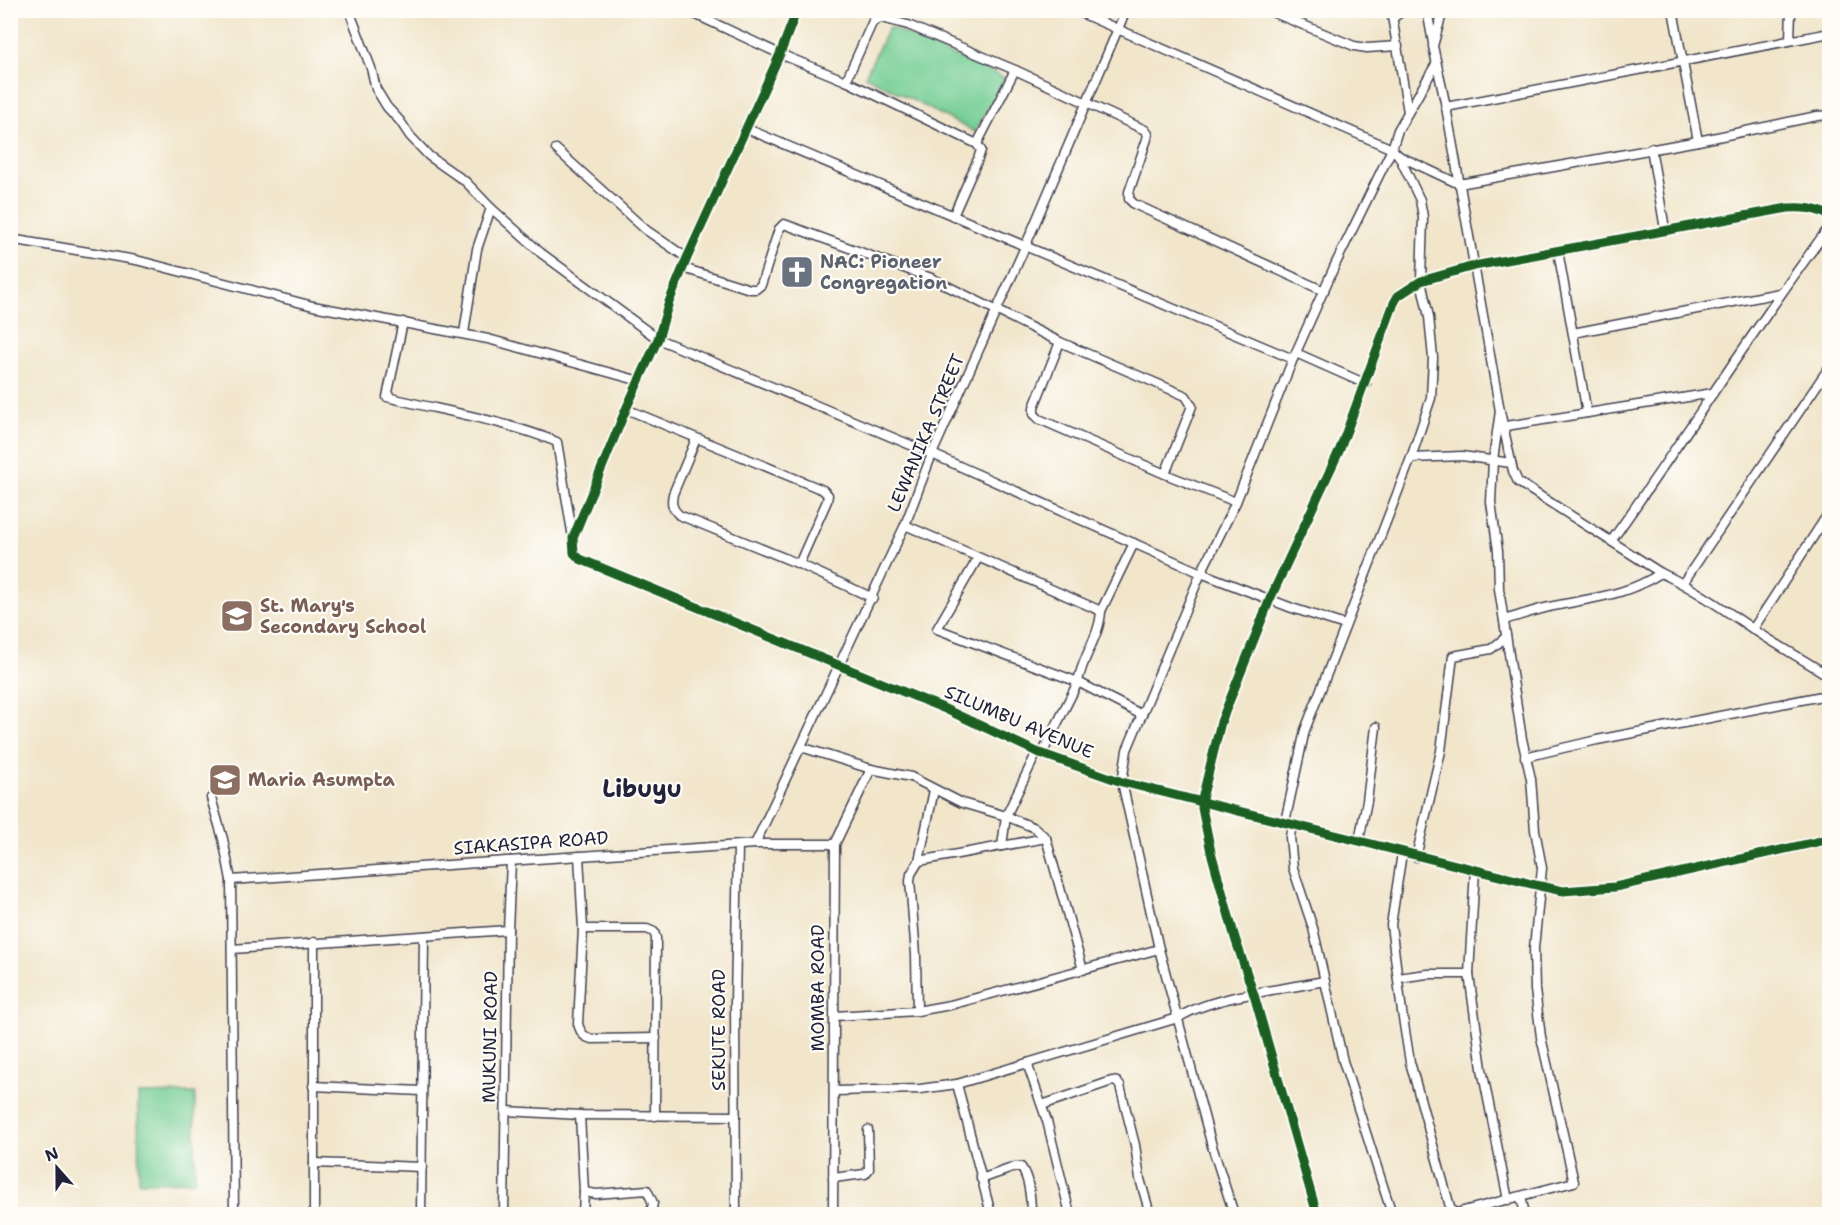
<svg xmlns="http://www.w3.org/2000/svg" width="1840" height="1225" font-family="'Shantell Sans',sans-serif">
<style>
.green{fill:#75ce94;stroke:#4c7868;stroke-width:1.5}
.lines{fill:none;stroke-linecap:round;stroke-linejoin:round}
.minor-casing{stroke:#413f50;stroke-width:11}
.minor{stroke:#fff;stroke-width:8}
.cycleway-casing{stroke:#fdfcf7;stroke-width:13}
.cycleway{stroke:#1b5e20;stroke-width:9}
.labels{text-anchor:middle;stroke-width:4.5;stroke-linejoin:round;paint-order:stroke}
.worship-label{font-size:18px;font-weight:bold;fill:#5b616d;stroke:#fdfcf7;text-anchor:start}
.street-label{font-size:18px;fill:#22223b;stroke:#fdfcf7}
.education-label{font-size:18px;font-weight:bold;fill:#785e54;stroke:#fdfcf7;text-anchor:start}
.district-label{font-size:24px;font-weight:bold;fill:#22223b;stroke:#fdfcf7}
</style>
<rect width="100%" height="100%" fill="#fdfcf7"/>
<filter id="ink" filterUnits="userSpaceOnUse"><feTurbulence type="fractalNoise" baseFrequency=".0167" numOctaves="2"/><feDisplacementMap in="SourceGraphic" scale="12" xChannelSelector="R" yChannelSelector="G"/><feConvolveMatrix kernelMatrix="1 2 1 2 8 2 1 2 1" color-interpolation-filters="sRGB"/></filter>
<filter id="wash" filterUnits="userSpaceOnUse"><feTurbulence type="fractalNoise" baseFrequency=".008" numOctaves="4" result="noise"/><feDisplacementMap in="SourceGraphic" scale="24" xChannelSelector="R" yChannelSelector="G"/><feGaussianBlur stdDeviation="1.35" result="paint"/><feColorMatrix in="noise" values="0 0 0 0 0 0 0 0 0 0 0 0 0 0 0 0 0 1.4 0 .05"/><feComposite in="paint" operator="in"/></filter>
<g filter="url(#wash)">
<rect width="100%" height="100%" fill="#f1e5ca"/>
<!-- green -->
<g class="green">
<path d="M889,27L1005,78L975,132L865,76Z"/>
<path d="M195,1093V1181L139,1182L138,1094Z"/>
</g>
</g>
<g filter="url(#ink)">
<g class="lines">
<defs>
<g id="minor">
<path d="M349,10L371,68L376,89L387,107L400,121L410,136L429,156L466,182L491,208L541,253L658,339L932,454L1201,573L1292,608L1345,625"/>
<path d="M686,10L780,54L846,81L977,144L981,150L978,159L953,216"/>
<path d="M797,10L780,54L687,258L669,302L658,339L626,409L573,538L574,553L580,559L943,708L1037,752L1122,782L1540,886L1563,891L1615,887L1830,839"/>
<path d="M1074,10L1392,149L1399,156L1459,184L1698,141L1817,116L1830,115"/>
<path d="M1267,10L1354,46L1367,48L1398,46"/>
<path d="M1391,10L1408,112"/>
<path d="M1427,10L1433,43"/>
<path d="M1443,10L1433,46L1446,107L1500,411L1513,471L1518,482L1661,573C1694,588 1723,609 1753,629C1777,645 1804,660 1829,676"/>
<path d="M1673,10L1698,141"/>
<path d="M1393,18L1404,10"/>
<path d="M1790,40L1791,10"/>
<path d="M846,81L873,21L881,18L908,25L1015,70L1145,130L1148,134L1147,139L1129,192V199L1134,204L1324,291"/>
<path d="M1446,107L1830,33"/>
<path d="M745,128L1293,359"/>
<path d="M977,144L1015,70"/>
<path d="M1651,148L1665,229"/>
<path d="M556,149L646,230L687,258"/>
<path d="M10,239L136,260L313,306L488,339L640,381"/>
<path d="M1558,251L1587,413"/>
<path d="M683,268L750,289H756L761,285L779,229L784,224L931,278L1060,342L1186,396L1192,406L1165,474"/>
<path d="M403,322L387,397C443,411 503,420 557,442L573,538"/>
<path d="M464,333L477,249L491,208"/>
<path d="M1573,333L1780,293"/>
<path d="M1060,342L1034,407V414L1039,419L1165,474L1236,502"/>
<path d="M1296,353L1366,384"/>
<path d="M626,409L823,490L828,495L827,501L799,564L873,598"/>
<path d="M1500,427L1713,393"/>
<path d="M696,439L673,494C671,504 672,508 679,515L799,564"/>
<path d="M1411,458L1462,456L1511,463"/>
<path d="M905,525L1101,611L1134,543"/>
<path d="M1612,540C1686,436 1754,328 1830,226"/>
<path d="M978,558L937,629L1078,682C1082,657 1100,636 1101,611"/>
<path d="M1683,583L1830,366"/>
<path d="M1504,620C1522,615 1540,608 1559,605C1598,597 1627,595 1661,573"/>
<path d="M1753,629L1830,511"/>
<path d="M801,747L871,769L911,777L962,803L1006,816L1035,828L1046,838L1083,970"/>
<path d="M1042,754L1078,682L1142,715"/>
<path d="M1525,757L1597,740L1827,695L1829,671"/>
<path d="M211,798L223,839L231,880L234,1214"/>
<path d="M1285,822L1305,730L1411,458L1431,398L1433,358L1429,317L1421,281L1423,217L1420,200L1399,156"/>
<path d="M1292,824L1290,837L1293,868L1313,928L1343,1061L1392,1214"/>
<path d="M1359,840L1367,801L1376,727"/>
<path d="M755,844L905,525L932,454L1025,247L1126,10"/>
<path d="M1002,846L1006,816L1037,752"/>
<path d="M1402,853L1391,925L1402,1012L1410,1062L1452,1214"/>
<path d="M579,856L583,929L578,1024C581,1033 583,1037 592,1039L656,1038"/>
<path d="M1416,857L1441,751L1453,656L1491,649L1506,637"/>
<path d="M919,861L1046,838"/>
<path d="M231,880L755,844H835"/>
<path d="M583,929H647L654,932L656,938L655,1116"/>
<path d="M314,942V1214"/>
<path d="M232,949L508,930"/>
<path d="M1469,974L1475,870"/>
<path d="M1398,978L1427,974H1469L1482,1069L1508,1200"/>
<path d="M917,1011L916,955L910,881L911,874L919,861L934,790"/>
<path d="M835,1016L917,1011L950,1005L1159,949"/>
<path d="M1027,1063L1047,1121L1070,1214"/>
<path d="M957,1084L991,1214"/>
<path d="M313,1086L421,1091"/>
<path d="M835,1091L920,1089L957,1084L1178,1018C1213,995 1282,990 1324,981"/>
<path d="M1042,1105L1112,1081L1117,1082L1120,1086L1135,1145L1140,1179L1150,1214"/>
<path d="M506,1111L580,1115L736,1116"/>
<path d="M580,1115L584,1192L583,1214"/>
<path d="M314,1163L422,1167"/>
<path d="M833,1178L865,1174L869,1169L868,1130"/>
<path d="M981,1179L1015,1167H1021C1030,1180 1031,1199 1031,1214"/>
<path d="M584,1192L596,1194L647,1190L653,1203L651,1214"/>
<path d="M1521,1197L1525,1214"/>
<path d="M421,1214L424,936"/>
<path d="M504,1214L508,930L511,861"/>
<path d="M736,1214L735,1002L738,846"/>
<path d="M770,1214L784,1213L832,1214"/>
<path d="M833,1214L835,844L871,769"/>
<path d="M1234,1214L1212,1146L1159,949L1122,782L1127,750L1201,573L1236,502L1293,359L1335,265L1392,149L1398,130L1436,64"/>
<path d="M1317,1214L1254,995L1235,938L1211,852L1201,803L1221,722L1270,599L1340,449L1394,303L1398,296L1421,281L1474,266L1788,208C1804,207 1815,208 1830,216"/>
<path d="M1452,1214L1574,1182L1541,1037L1535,990L1534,948L1542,868L1535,830L1531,779L1522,739L1499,589L1498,551L1491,502L1493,460L1500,411"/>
</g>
</defs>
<!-- minor casing -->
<use href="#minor" class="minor-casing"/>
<!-- minor -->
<use href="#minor" class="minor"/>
<defs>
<g id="cycleway">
<path d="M797,10L780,54L687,258L669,302L658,339L626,409L573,538L574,553L580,559L943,708L1037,752L1122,782L1540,886L1563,891L1615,887L1830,839"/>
<path d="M1317,1214L1254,995L1235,938L1211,852L1201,803L1221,722L1270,599L1340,449L1394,303L1398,296L1421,281L1474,266L1788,208C1804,207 1815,208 1830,216"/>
</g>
</defs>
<!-- cycleway casing -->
<use href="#cycleway" class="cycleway-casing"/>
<!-- cycleway -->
<use href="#cycleway" class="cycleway"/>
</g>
</g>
<!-- icons -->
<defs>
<symbol id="church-square" viewBox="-11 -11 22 22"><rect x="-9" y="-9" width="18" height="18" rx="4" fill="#6b7280" stroke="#fdfcf7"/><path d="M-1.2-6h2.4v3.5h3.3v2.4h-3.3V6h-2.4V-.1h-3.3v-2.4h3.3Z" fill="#fff"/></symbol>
<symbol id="school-square" viewBox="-11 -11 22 22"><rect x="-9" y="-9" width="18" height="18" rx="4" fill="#8d6e63" stroke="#fdfcf7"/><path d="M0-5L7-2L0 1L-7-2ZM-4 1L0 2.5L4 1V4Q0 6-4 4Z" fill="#fff"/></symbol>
</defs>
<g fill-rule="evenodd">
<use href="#church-square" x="778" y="253" width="38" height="38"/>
<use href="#school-square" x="218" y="597" width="38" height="38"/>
<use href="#school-square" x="206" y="761" width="38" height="38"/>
</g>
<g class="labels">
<!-- worship labels -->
<g class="worship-label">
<text x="820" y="268">NAC: Pioneer<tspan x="820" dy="21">Congregation</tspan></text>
</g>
<!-- street labels -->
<g class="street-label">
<text transform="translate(926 433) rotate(-67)" y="6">LEWANIKA STREET</text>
<text transform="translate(1019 722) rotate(23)" y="6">SILUMBU AVENUE</text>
<text transform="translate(531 843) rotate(-4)" y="6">SIAKASIPA ROAD</text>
<text transform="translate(818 988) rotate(-90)" y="6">MOMBA ROAD</text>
<text transform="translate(719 1030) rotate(-90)" y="6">SEKUTE ROAD</text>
<text transform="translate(490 1037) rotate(-89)" y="6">MUKUNI ROAD</text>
</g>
<!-- education labels -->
<g class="education-label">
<text x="260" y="612">St. Mary's<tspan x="260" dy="21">Secondary School</tspan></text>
<text x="248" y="786">Maria Asumpta</text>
</g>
<!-- district labels -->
<g class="district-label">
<text x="642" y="797">Libuyu</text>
</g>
</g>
<!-- margin -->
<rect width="1840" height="1225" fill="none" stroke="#fdfcf7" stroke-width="36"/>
<!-- north arrow -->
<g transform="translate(57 1168) rotate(339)" stroke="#fdfcf7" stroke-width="4.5" paint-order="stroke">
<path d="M0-4.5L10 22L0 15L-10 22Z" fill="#22223b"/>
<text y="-9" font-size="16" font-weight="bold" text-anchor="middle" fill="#22223b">N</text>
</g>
</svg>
